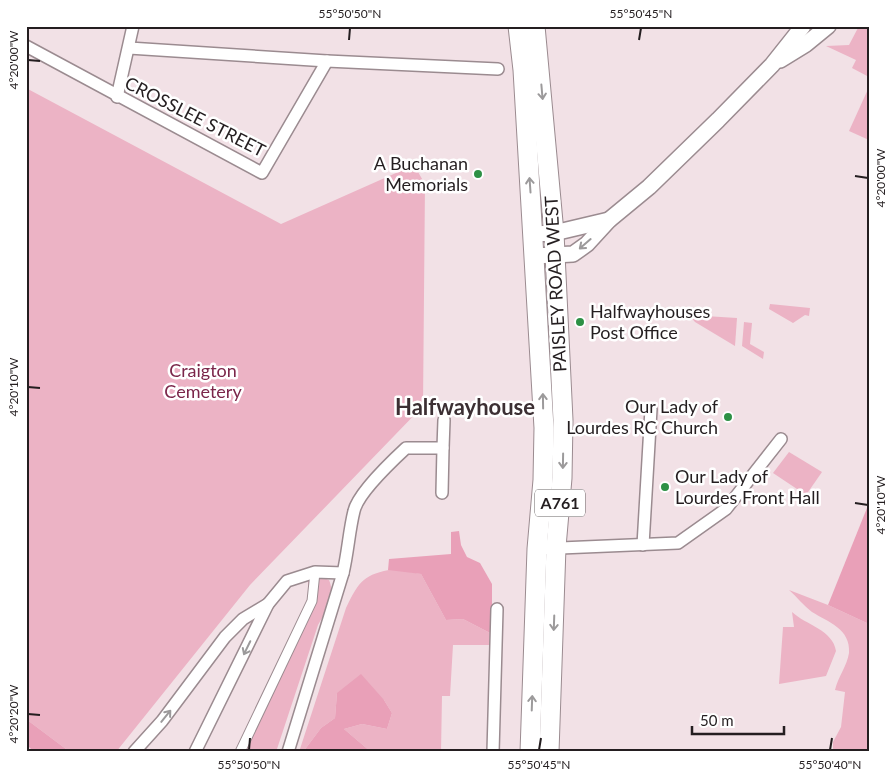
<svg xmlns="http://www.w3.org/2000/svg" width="895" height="778" font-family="Lato,sans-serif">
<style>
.green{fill:#ecb3c5}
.forest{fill:#e9a0b8}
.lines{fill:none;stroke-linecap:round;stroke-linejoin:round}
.pedestrian-casing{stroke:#9b8b90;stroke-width:11}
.minor-casing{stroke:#9b8b90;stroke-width:14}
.tertiary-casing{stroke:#9b8b90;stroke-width:18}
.primary-casing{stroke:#9b8b90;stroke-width:21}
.pedestrian{stroke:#fff;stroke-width:9}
.minor{stroke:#fff;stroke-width:11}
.tertiary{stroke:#fff;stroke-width:15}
.primary{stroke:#fff;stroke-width:19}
.oneway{stroke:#9c9a9b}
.ticks{fill:none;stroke:#241e20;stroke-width:2}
.poi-dot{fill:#2d9045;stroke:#fff;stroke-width:2}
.labels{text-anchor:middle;stroke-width:5;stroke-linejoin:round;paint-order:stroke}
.shield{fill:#fff;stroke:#666263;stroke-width:1}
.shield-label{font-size:16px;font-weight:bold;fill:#241e20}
.street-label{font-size:18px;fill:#241e20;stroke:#fff}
.poi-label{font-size:18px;fill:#241e20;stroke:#fff;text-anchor:end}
.park-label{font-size:18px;fill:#7b264a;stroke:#fff}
.district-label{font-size:22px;font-weight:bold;fill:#3c2f33;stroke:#fff}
.neatline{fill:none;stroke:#241e20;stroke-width:2}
.ticks-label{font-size:12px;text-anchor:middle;fill:#241e20}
</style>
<rect width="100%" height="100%" fill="#f2e1e6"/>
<!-- green -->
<g class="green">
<path d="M859,26H869V77L852,68L856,60L826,46L849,45Z"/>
<path d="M869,87V140L849,131Z"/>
<path d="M26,88L281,224L414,165L425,184L423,406L250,585L116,752H70L26,719Z"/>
<path d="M770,304L810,308L809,316L805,315L793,323L769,309Z"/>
<path d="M689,315L737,318L735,346L695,322Z"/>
<path d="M744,322L752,323L750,344L764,352L763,359L742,346Z"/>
<path d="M789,452L822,472L806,495L773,473Z"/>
<path d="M394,569L421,574L446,620L463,619L492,634L493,645H453L450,696H442L441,752H371L344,729L362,724L387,729L392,713L384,700L337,693L335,718L321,728L303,752H299L346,608C359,581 364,574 394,569Z"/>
<path d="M321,577L329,580C336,596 326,611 318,625L276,752H235L308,601V581H317Z"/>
<path d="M789,590L828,605L869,624V752H833V742L841,727L845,692L835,690C838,677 847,666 849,653C851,629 828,622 812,612C804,606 797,597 789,590Z"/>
<path d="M792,612C806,625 833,630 836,651L826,676L779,684L783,627H794Z"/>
</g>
<!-- forest -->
<g class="forest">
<path d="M869,503V624L828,605Z"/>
<path d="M459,531L461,545L467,557L480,563L492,584V634L463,619L446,620L421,574L388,570L389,559L451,554V532Z"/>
<path d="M361,674L384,700L392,713L387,729L362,724L344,729L371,752H303L321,728L335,718L337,693Z"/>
<path d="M26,719L70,752H34L26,744Z"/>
</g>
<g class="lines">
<defs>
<path id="pedestrian" d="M240,752L312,601L315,572"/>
<g id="minor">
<path d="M26,46L262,173L327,61"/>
<path d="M129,48L327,61L498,69"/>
<path d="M117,97L133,26"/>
<path d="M443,448L444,420"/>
<path d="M643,545L651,409"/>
<path d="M537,549L678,543L726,509L781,439"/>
<path d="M134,752L162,721L225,637L243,619L268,604"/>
<path d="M195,752L268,604L287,581L315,572L343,573"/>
<path d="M288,752L343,573C348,552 349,531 354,511C358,493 392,461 406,448H443L442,493"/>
<path d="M493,752L497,609"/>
</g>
<g id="tertiary">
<path d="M780,60L806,44L828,26"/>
<path d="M533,234L554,233L609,220"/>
<path d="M534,256L573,254L587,244L609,220L649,187L718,120L772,65L803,26"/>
</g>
<g id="primary">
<path d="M518,26L523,70L544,428L543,480L537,549L530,752"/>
<path d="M535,26L554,233L563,420L562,478L556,547L549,752"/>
</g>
</defs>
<!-- pedestrian casing -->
<use href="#pedestrian" class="pedestrian-casing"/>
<!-- minor casing -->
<use href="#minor" class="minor-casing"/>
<!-- tertiary casing -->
<use href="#tertiary" class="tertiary-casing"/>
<!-- primary casing -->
<use href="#primary" class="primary-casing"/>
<!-- pedestrian -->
<use href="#pedestrian" class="pedestrian"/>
<!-- minor -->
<use href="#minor" class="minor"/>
<!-- tertiary -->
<use href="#tertiary" class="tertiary"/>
<!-- primary -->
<use href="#primary" class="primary"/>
</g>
<!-- one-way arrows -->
<defs><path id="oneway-shaft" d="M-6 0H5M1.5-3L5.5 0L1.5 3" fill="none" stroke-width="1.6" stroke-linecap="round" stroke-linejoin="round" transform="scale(1.25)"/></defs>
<g class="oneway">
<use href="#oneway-shaft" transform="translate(542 92) rotate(85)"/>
<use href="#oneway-shaft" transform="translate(530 185) rotate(-94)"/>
<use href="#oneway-shaft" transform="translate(585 244) rotate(139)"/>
<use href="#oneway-shaft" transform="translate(543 401) rotate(-91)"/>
<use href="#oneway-shaft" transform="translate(563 461) rotate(91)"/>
<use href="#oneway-shaft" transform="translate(554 623) rotate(92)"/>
<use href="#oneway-shaft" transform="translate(247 648) rotate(116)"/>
<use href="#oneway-shaft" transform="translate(532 703) rotate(-88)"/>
<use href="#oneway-shaft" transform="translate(166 716) rotate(-51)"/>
</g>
<!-- ticks -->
<path class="ticks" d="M349,40L350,28M639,40L641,28M28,60L40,61M855,176L868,178M28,387L40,388M855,503L868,505M28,714L40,715M249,750L250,738M539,750L541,738M830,750L832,738"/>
<!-- markers -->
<g class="poi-dot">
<circle cx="478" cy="174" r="5"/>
<circle cx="580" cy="322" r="5"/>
<circle cx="728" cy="417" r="5"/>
<circle cx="665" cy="487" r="5"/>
</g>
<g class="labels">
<!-- shield labels -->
<rect class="shield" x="535" y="489.5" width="50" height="27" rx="4"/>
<g class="shield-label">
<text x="560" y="509">A761</text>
</g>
<!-- street labels -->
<g class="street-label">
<text transform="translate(195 117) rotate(27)" y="6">CROSSLEE STREET</text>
<text transform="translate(556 284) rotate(-93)" y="6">PAISLEY ROAD WEST</text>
</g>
<!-- poi labels -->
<g class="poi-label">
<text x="468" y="170">A Buchanan<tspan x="468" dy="21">Memorials</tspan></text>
<text x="590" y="318" text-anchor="start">Halfwayhouses<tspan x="590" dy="21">Post Office</tspan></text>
<text x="718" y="413">Our Lady of<tspan x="718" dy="21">Lourdes RC Church</tspan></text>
<text x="675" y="483" text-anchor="start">Our Lady of<tspan x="675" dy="21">Lourdes Front Hall</tspan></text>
</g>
<!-- park labels -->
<g class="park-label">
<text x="203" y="377">Craigton<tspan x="203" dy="21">Cemetery</tspan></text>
</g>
<!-- district labels -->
<g class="district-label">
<text x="465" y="415">Halfwayhouse</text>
</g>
</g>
<!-- border -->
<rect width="895" height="778" fill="none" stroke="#ffffff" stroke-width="55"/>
<!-- scale -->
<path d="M692 726v8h92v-8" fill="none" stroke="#241e20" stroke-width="2.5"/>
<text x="700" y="726" font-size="15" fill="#241e20" stroke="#ffffff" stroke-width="4" paint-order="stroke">50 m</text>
<rect x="28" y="28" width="840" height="722" class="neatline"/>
<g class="ticks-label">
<text x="350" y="18">55°50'50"N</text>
<text x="641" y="18">55°50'45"N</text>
<text transform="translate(14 60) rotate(-90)" y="4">4°20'00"W</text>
<text transform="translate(881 178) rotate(-90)" y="4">4°20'00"W</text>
<text transform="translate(14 387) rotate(-90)" y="4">4°20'10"W</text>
<text transform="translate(881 505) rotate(-90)" y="4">4°20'10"W</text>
<text transform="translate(14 714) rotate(-90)" y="4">4°20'20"W</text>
<text x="249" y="769">55°50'50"N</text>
<text x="539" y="769">55°50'45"N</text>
<text x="830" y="769">55°50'40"N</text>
</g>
</svg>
